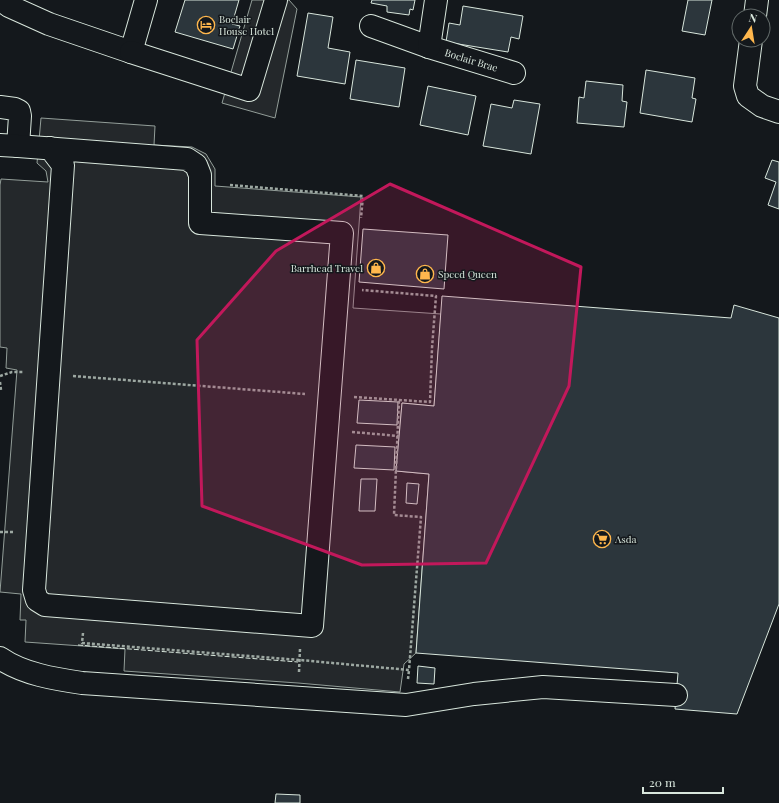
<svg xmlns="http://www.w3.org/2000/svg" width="779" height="803" font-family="'Playfair Display',serif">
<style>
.parking{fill:#24282b;stroke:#939e99}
.building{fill:#2c363c;stroke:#d8e6dc}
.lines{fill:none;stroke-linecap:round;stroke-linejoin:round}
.minor-casing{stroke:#d8e6dc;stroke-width:24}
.path{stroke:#9da8a2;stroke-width:2.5;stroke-dasharray:3 2;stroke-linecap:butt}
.minor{stroke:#14181c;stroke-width:22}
.fence{stroke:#d8e6dc;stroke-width:1;stroke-dasharray:5 2;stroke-linecap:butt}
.marked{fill:#c2185b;fill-opacity:0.2;stroke:#c2185b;stroke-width:3;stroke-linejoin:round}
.labels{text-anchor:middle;stroke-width:3;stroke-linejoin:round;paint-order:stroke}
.poi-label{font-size:10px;fill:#d8e6dc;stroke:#14181c;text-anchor:start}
.street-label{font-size:10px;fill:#d8e6dc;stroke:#14181c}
</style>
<rect width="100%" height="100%" fill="#14181c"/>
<!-- parking -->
<g class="parking">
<path d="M252,0H289L297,9L275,118L222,103Z"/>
<path d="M41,118L155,126L154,145L192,147L206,154L215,169V186L361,197L353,308L441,314L434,406L402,403L396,471L429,474L416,653L404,664L400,692L298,683L124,671L125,649L25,642L26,620H20L21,594L0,592L17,370L6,368L7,348L0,347V185L1,179L48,182L46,171L37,163Z"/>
</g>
<!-- building -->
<g class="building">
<path d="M185,0H239L232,24L240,26L233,49L175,32Z"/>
<path d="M372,0H415L413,10L410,9L409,15L387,12V6L371,3Z"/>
<path d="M688,0H712L705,35L682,31Z"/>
<path d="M463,6L523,16L519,39L511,37L508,52L446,42L449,23L460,25Z"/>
<path d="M308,13L333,17L328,48L350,52L345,84L297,76Z"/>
<path d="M356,60L405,68L399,107L350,99Z"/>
<path d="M646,70L695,78L692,98L696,99L692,122L640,113Z"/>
<path d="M586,81L623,85L622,101L627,102L624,127L577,123L579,97L584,98Z"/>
<path d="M428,86L476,96L468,135L420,125Z"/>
<path d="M514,100L540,104L531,154L483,146L491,104L512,108Z"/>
<path d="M772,160L779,162V209L768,205L776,182L765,178Z"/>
<path d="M363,229L448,235L444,289L359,282Z"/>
<path d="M442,296L731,318L734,305L779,318V604L737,714L675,709L678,673L416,653L429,474L396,471L402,403L434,406Z"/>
<path d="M359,400L398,402L397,425L357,423Z"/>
<path d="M356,445L395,447L394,470L354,468Z"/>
<path d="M361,479H377L375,511H359Z"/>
<path d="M407,483L419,484L417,504L406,503Z"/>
<path d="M418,666L435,668L434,684L417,683Z"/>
<path d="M276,794L300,795V803H275Z"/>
</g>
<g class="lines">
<defs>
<g id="minor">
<path d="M1,0L9,6L49,24L131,52L146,0"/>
<path d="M755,16L757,0"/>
<path id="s1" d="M371,26L429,47L514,73"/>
<path d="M751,40L745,86L748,96L762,106L779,112"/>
<path d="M429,47L436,0"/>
<path d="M131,52L249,90L276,0"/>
<path d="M0,107L15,109L19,111L20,116L18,146"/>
<path d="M0,145L18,146L187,159L196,165L200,175V223L342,233L312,626L45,605L37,600L34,590L63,165L50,148"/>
<path d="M0,658C23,674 55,679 82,683L406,705L474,694L543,687L676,695"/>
</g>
</defs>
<!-- minor casing -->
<use href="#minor" class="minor-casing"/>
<!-- path -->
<g class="path">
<path d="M230,185L363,196L361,218"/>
<path d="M0,376L12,372H24"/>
<path d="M73,376L305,394"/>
<path d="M0,382L1,390H0"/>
<path d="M354,397L430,402L432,348L436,296L362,290"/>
<path d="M352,432L399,436"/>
<path d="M0,532H13"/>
<path d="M83,633L82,643L300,660L409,670L421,517L394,515L399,400"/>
<path d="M299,672L300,649"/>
<path d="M408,679L409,670"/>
</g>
<!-- minor -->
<use href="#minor" class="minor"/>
<!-- fence -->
<path class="fence" d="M78,645L298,662"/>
</g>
<!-- marked area -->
<path class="marked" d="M390,184L581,267L569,386L486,563L362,565L202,506L197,340L276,251Z"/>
<!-- icons -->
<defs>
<symbol id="hotel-ring" viewBox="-11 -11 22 22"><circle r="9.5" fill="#14181c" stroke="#ffb74d" stroke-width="1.5"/><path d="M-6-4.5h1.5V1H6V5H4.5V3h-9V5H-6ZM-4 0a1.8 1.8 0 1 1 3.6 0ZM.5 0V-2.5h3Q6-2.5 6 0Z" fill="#ffb74d"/></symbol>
<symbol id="shop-ring" viewBox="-11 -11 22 22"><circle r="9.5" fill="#14181c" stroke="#ffb74d" stroke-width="1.5"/><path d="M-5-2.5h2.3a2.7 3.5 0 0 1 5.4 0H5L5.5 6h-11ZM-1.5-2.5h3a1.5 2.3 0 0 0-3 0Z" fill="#ffb74d"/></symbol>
<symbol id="supermarket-ring" viewBox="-11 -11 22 22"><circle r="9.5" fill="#14181c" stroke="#ffb74d" stroke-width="1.5"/><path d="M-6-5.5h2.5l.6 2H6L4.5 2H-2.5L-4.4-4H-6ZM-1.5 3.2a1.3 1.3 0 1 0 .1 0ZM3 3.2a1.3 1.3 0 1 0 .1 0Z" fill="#ffb74d"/></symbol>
</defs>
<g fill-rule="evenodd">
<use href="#hotel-ring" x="196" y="15" width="20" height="20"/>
<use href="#shop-ring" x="366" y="258" width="20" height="20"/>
<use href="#shop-ring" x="415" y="264" width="20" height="20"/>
<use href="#supermarket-ring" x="592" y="529" width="20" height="20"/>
</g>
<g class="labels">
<!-- poi labels -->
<g class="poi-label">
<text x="219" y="23">Boclair<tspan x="219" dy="12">House Hotel</tspan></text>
<text x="363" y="272" text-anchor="end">Barrhead Travel</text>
<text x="438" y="278">Speed Queen</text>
<text x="615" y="543">Asda</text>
</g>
<!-- street labels -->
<g class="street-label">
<text dy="4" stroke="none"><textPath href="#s1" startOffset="106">Boclair Brae</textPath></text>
</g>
</g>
<!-- north arrow -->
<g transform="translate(751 28) rotate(12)"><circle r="19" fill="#14181c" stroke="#626a69"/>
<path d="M0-3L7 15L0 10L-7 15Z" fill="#ffb74d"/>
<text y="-6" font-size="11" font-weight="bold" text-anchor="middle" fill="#d8e6dc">N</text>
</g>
<!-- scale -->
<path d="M643 787v6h80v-6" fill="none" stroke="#d8e6dc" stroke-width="2"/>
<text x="649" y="787" font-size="12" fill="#d8e6dc" stroke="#14181c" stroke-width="3" paint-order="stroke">20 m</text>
</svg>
